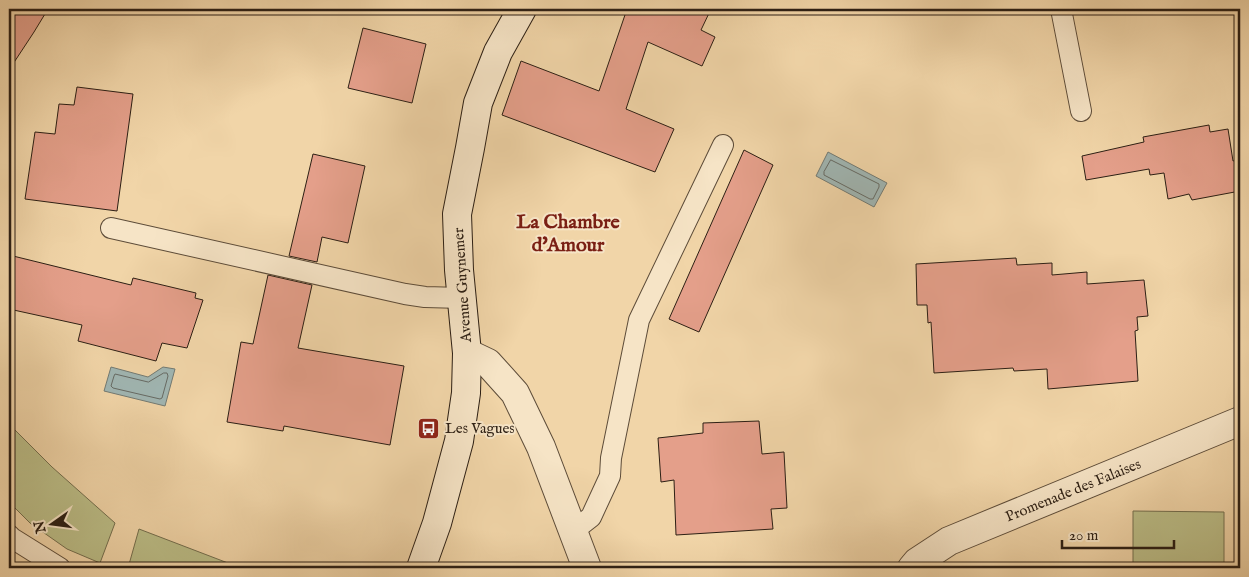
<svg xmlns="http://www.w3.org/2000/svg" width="1249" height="577" font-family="'IM FELL English',serif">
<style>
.green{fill:#bbbd87;stroke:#746e4e}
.water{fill:#a0b6b3;stroke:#727a73}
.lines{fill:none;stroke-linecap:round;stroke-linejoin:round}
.shore{stroke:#666a64;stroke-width:1}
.building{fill:#e49f8a;stroke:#2c1f14}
.service-casing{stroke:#5d4c39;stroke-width:22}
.minor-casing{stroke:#5d4c39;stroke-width:30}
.secondary-casing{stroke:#2c1f14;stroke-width:30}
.service{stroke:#f6e4c6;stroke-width:20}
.minor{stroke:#f6e4c6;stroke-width:28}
.secondary{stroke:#f6e4c6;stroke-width:28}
.labels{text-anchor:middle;stroke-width:4;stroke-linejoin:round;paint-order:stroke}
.street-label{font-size:15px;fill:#2c1f14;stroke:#f6e4c6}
.poi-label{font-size:15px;fill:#2c1f14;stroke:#f6e4c6;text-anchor:start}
.district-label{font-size:20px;font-weight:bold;fill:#7a1f14;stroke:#f6e4c6}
</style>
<rect width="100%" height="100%" fill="#f1d5a8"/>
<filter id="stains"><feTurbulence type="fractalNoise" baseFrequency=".004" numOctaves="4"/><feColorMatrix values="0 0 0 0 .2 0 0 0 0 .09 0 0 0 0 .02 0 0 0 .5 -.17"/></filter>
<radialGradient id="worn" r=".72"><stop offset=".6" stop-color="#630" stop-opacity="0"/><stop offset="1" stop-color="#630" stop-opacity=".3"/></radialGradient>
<!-- green -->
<g class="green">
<path d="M9,424L52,467L115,523L100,563L67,549L30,523L9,502Z"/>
<path d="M1133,511L1224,512V568H1133Z"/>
<path d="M139,529L241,568H128Z"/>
</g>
<!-- water -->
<g class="water">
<path d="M828,152L887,183L874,207L816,176Z"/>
<path d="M111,367L148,377L163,367L175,369L165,406L104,391Z"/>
</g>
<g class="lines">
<!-- shore -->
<g class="shore">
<path d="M831,160L879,184V187L873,199H870L824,175V172Z"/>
<path d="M164,373H167L168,376L162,398L160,399L113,388L111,386L114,376L115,374L148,382Z"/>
</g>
</g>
<!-- building -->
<g class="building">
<path d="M9,9H48L34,32L9,70Z"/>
<path d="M627,9H711L701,30L715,37L702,66L648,42L626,109L674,129L655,172L502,115L521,61L599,91Z"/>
<path d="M363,28L426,44L412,103L348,88Z"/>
<path d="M77,87L133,94L117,211L25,199L35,132L55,134L59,104L74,105Z"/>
<path d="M1209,125L1210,132L1228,129L1233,161L1240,159V191L1192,200L1189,194L1168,199L1164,173L1150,175L1149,169L1086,180L1082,156L1144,142L1143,137Z"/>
<path d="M744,150L773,165L699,332L669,319Z"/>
<path d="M313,154L365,166L348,243L322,237L317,262L289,256Z"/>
<path d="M9,255L131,285L133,278L196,293L195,298L203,300L187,348L162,343L156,361L78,341L82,325L9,309Z"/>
<path d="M1016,258L1017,265L1052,263V275L1087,272V284L1144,280L1148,316L1137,317L1138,330L1135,331L1138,381L1048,389L1047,369L1014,371L1013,368L934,373L931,322L928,323L927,305H917L916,264Z"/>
<path d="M268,275L312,285L298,348L404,366L390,445L284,426L283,431L227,422L241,342L253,344Z"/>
<path d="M759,421L762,454L784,452L787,508L771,509L773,529L676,535L674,480L661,482L658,438L703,433V423Z"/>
</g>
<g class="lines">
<defs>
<g id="service">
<path d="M1061,9L1081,111"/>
<path d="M111,228L405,294L425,297L462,298"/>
<path d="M573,531L591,517L610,476L611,458L639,320L723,145"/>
<path d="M9,535L12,538L60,568"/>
</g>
<g id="minor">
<path d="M467,353L488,363L515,393L541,447L587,568"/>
<path d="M912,568L917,562L949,541L1240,421"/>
</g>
<path id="secondary" d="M421,568L437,523L459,441L466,393L467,353L459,270L457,214L470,148L478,103L498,52L522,9"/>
</defs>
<!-- service casing -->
<use href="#service" class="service-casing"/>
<!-- minor casing -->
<use href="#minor" class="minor-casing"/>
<!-- secondary casing -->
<use href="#secondary" class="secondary-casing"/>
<!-- service -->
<use href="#service" class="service"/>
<!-- minor -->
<use href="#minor" class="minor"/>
<!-- secondary -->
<use href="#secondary" class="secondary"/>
</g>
<!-- icons -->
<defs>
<symbol id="bus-square" viewBox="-11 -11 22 22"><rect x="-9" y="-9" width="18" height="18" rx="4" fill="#8f2418" stroke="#f6e4c6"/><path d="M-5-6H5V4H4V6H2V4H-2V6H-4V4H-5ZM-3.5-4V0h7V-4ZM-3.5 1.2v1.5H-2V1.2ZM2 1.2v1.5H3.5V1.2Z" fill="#fff"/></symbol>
</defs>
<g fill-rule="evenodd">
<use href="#bus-square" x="416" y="416" width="25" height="25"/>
</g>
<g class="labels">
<!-- street labels -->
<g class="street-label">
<text transform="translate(462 285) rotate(-94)" y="5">Avenue Guynemer</text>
<text transform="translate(1073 490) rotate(-22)" y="5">Promenade des Falaises</text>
</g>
<!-- poi labels -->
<g class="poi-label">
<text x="445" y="433">Les Vagues</text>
</g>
<!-- district labels -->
<g class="district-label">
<text x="568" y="228">La Chambre<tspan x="568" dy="23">d'Amour</tspan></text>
</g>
</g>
<!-- margin -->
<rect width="1249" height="577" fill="none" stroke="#f1d5a8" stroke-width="30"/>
<rect x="10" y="10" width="1229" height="557" fill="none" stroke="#2c1f14" stroke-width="2.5"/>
<rect x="15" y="15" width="1219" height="547" fill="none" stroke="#2c1f14"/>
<!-- north arrow -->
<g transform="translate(52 524) rotate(256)" stroke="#f6e4c6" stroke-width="4" paint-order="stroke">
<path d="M0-4L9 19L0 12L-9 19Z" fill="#2c1f14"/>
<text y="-8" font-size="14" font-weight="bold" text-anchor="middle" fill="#2c1f14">N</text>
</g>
<!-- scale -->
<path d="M1062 540v8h112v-8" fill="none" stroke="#2c1f14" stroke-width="2.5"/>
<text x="1069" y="540" font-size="15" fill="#2c1f14" stroke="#f6e4c6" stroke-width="4" paint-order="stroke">20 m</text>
<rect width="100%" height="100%" filter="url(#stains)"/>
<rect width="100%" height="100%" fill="url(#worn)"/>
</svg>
